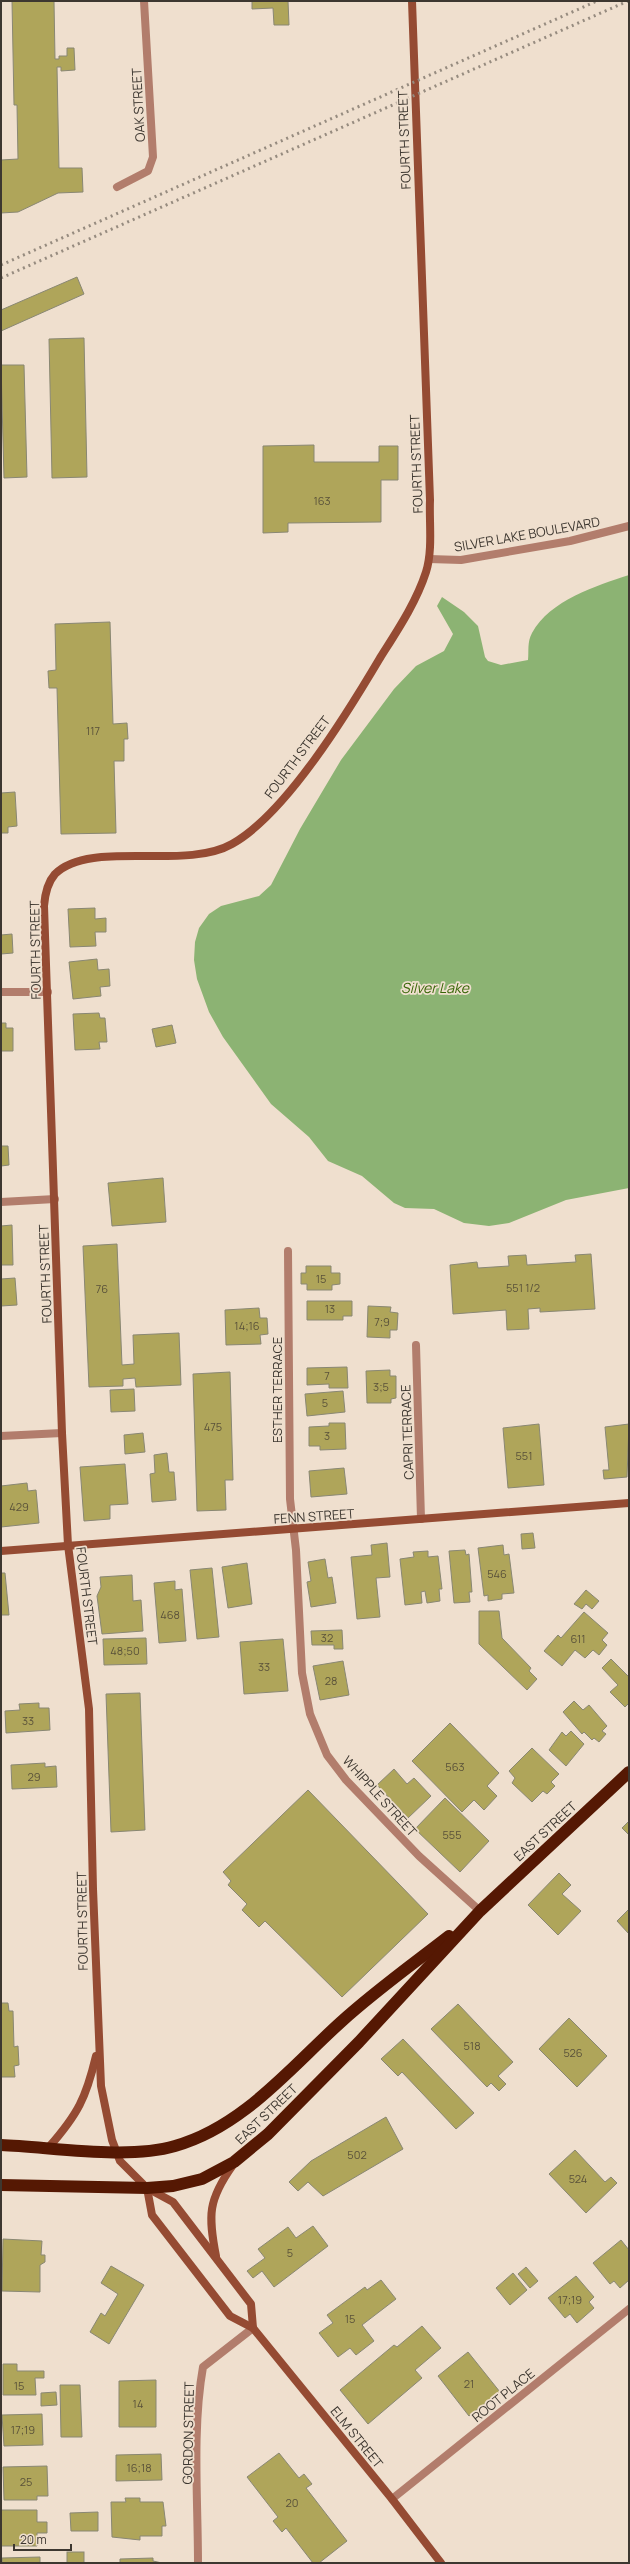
<svg xmlns="http://www.w3.org/2000/svg" width="630" height="2564" font-family="Manrope,sans-serif">
<style>
.water{fill:#8cb373}
.building{fill:#afa55a;stroke:#898773}
.lines{fill:none;stroke-linecap:round;stroke-linejoin:round}
.street{stroke:#b27d6c;stroke-width:8}
.secondary{stroke:#954b33;stroke-width:8}
.highway{stroke:#551803;stroke-width:12}
.rail{stroke:#968b7f;stroke-width:3;stroke-dasharray:2 4;stroke-linecap:butt}
.labels{text-anchor:middle;stroke-width:3.5;stroke-linejoin:round;paint-order:stroke}
.number-label{font-size:11px;fill:#5a523a}
.street-label{font-size:13px;fill:#3d3730;stroke:#efdfce}
.water-label{font-size:14px;font-style:italic;fill:#386607;stroke:#efdfce}
</style>
<rect width="100%" height="100%" fill="#efdfce"/>
<!-- water -->
<path class="water" d="M629,575V1188L566,1200L509,1223L489,1226L464,1223L434,1209L405,1208L394,1203L362,1176L328,1161L309,1137L271,1104L223,1037L209,1012L197,979L194,960L195,942L199,928L209,914L221,906L259,896L271,885L300,829L341,760L394,689L416,666L444,651L453,634L437,606L442,597L464,612L478,626L485,657L488,661L501,665L528,660C529,651 527,642 532,633C550,600 596,586 629,575Z"/>
<!-- building -->
<g class="building">
<path d="M12,1H54L55,59H59V56H67V48H74L75,70L61,71V67H57L59,168H82L83,192L58,193L18,212L1,213V160L18,159L17,105H14Z"/>
<path d="M252,1H288L289,25H274L273,8L252,9Z"/>
<path d="M77,277L84,294L1,331V310Z"/>
<path d="M84,338L87,477L52,478L49,339Z"/>
<path d="M1,365H24L27,477L4,478Z"/>
<path d="M314,445V462H379V446H398V480H381V522L288,523V532L263,533V446Z"/>
<path d="M110,622L113,724L127,723L128,739H124V761H114L116,833L61,834L57,688H49L48,671L56,670L55,624Z"/>
<path d="M15,792L17,826L8,827V833H1V793Z"/>
<path d="M95,908V919L106,918V932H95L96,946L70,947L68,909Z"/>
<path d="M12,934L13,953L1,954V935Z"/>
<path d="M97,959L98,970L109,969L110,986L100,987L101,996L73,999L69,962Z"/>
<path d="M99,1013L100,1018H105L107,1042H99L100,1049L75,1050L73,1014Z"/>
<path d="M1,1023H6V1028H13V1051H1Z"/>
<path d="M172,1025L176,1043L156,1047L152,1029Z"/>
<path d="M1,1146H8L9,1165L1,1166Z"/>
<path d="M163,1178L166,1222L112,1226L108,1183Z"/>
<path d="M12,1225L13,1265H1V1226Z"/>
<path d="M117,1244L122,1365L134,1364L133,1335L179,1333L181,1385L136,1387L135,1378L123,1379V1386L89,1387L83,1246Z"/>
<path d="M591,1254L595,1309L540,1312V1308L528,1309L529,1329L507,1330L506,1310L453,1314L450,1265L477,1262L478,1268L509,1266L508,1256L526,1255L527,1265L576,1262L575,1255Z"/>
<path d="M306,1266H331V1273H340V1284L332,1285V1290H307V1284H301V1273H306Z"/>
<path d="M15,1278L17,1305L1,1306V1279Z"/>
<path d="M307,1301H352V1316H343V1320H307Z"/>
<path d="M368,1306L391,1307L390,1312L398,1313L397,1330H390V1338L367,1337Z"/>
<path d="M259,1308L260,1318H267L268,1334L260,1335L261,1344L226,1345L225,1310Z"/>
<path d="M347,1367L348,1388H329V1384L307,1385V1368Z"/>
<path d="M390,1370V1376H396V1398L391,1399V1403H367L366,1371Z"/>
<path d="M230,1372L233,1480H225L226,1510L197,1511L193,1374Z"/>
<path d="M134,1389L135,1411L111,1412L110,1390Z"/>
<path d="M343,1391L345,1412L307,1416L305,1394Z"/>
<path d="M329,1423H345L346,1449L320,1450V1446H309V1427L329,1426Z"/>
<path d="M539,1424L544,1485L508,1488L503,1428Z"/>
<path d="M629,1424L627,1477L604,1479L603,1470H609L605,1427Z"/>
<path d="M143,1433L145,1452L125,1454L124,1435Z"/>
<path d="M167,1453L169,1472H174L176,1500L152,1502L150,1474L155,1473L154,1455Z"/>
<path d="M125,1464L128,1504L110,1505V1519L84,1521L80,1467Z"/>
<path d="M344,1468L347,1494L311,1497L309,1471Z"/>
<path d="M27,1483L28,1491L36,1490L39,1523L1,1527V1486Z"/>
<path d="M533,1533L535,1548L522,1549L521,1534Z"/>
<path d="M387,1543L390,1577L376,1578L380,1617L357,1619L351,1557L372,1555L371,1545Z"/>
<path d="M503,1545L504,1555L509,1554L514,1593L502,1594V1599L488,1601V1595L484,1596L478,1548Z"/>
<path d="M465,1550L466,1555L469,1554L472,1592H469L470,1602L454,1603L449,1551Z"/>
<path d="M428,1551V1557L438,1556L442,1589H439L440,1601L427,1603L425,1591L421,1592L422,1603L405,1605L400,1559L414,1557L413,1552Z"/>
<path d="M325,1559L328,1578L332,1577L336,1603L311,1607L307,1582L311,1581L308,1562Z"/>
<path d="M247,1563L252,1604L228,1608L222,1567Z"/>
<path d="M212,1568L219,1637L197,1639L190,1570Z"/>
<path d="M1,1573H5L9,1615H1Z"/>
<path d="M132,1575L133,1601L141,1600L143,1631L102,1634L97,1596L101,1587L100,1577Z"/>
<path d="M175,1581V1590L182,1589L186,1641L159,1643L154,1583Z"/>
<path d="M586,1590L599,1601L592,1609L586,1604L582,1609L574,1604Z"/>
<path d="M479,1611H499L502,1638L531,1668L529,1671L537,1679L527,1690L479,1644Z"/>
<path d="M584,1612L608,1633L602,1640L607,1645L599,1655L593,1650L585,1658L575,1650L562,1666L544,1651L558,1635L561,1638Z"/>
<path d="M342,1630L343,1649H334V1645H312L311,1631Z"/>
<path d="M146,1638L147,1664L104,1665L103,1639Z"/>
<path d="M283,1639L288,1691L244,1694L240,1642Z"/>
<path d="M611,1659L629,1677V1703L625,1707L610,1692L618,1685L602,1668Z"/>
<path d="M343,1661L349,1695L320,1700L313,1666Z"/>
<path d="M140,1693L145,1830L111,1832L106,1694Z"/>
<path d="M574,1701L583,1710L589,1705L607,1726L602,1731L606,1734L599,1742L594,1738L592,1740L584,1732L582,1734L563,1712Z"/>
<path d="M39,1703V1708H49L50,1730L6,1733L5,1711L20,1710L19,1704Z"/>
<path d="M450,1723L499,1773L487,1786L497,1796L484,1810L474,1800L462,1812L412,1761Z"/>
<path d="M571,1731L584,1744L566,1766L549,1750L562,1732L566,1736Z"/>
<path d="M532,1748L559,1774L551,1782L555,1786L547,1794L543,1791L532,1802L512,1783L515,1778L509,1771Z"/>
<path d="M45,1763V1767L56,1766L57,1787L12,1789L11,1765Z"/>
<path d="M394,1769L407,1784L414,1778L431,1796L408,1818L377,1785Z"/>
<path d="M308,1790L428,1914L342,1997L265,1921L259,1927L242,1910L247,1904L228,1885L231,1881L223,1872Z"/>
<path d="M445,1798L489,1841L460,1872L415,1829Z"/>
<path d="M629,1821V1835L622,1828Z"/>
<path d="M559,1873L571,1885L562,1894L581,1911L558,1935L528,1905Z"/>
<path d="M629,1909V1934L617,1921Z"/>
<path d="M1,2003H8L9,2011H13L14,2047L18,2046L19,2065L14,2066L15,2077H1Z"/>
<path d="M458,2004L513,2062L498,2076L506,2084L499,2091L491,2083L487,2087L431,2029Z"/>
<path d="M569,2018L607,2056L577,2087L539,2049Z"/>
<path d="M403,2039L474,2113L456,2129L402,2072L398,2076L381,2059Z"/>
<path d="M386,2117L403,2149L323,2196L308,2182L298,2191L289,2182L311,2161Z"/>
<path d="M575,2150L605,2182L611,2177L617,2183L586,2213L549,2174Z"/>
<path d="M313,2226L328,2246L274,2287L262,2271L253,2278L247,2271L265,2258L258,2249L288,2227L296,2238Z"/>
<path d="M3,2239L42,2241L41,2255H45V2262L40,2265V2292L2,2291Z"/>
<path d="M621,2240L629,2250V2280L620,2288L614,2281L610,2284L593,2263Z"/>
<path d="M111,2266L144,2285L109,2344L90,2332L101,2313L105,2316L118,2294L101,2283Z"/>
<path d="M526,2267L538,2281L530,2288L518,2274Z"/>
<path d="M513,2273L527,2290L510,2305L496,2288Z"/>
<path d="M576,2276L594,2297L589,2302L594,2308L577,2323L570,2314L565,2318L548,2298Z"/>
<path d="M381,2280L396,2299L362,2325L374,2341L356,2355L350,2348L338,2357L319,2333L333,2323L327,2315L365,2287L367,2290Z"/>
<path d="M422,2326L441,2348L415,2370L422,2378L368,2424L340,2390L394,2345L397,2347Z"/>
<path d="M468,2352L500,2392L469,2416L438,2376Z"/>
<path d="M3,2364H17V2371H44V2378H35L36,2395H3Z"/>
<path d="M156,2380V2427H119V2381Z"/>
<path d="M60,2385H80L82,2437H61Z"/>
<path d="M56,2392L57,2405L41,2406V2393Z"/>
<path d="M42,2414L43,2445L4,2446L2,2415Z"/>
<path d="M279,2453L299,2478L304,2474L312,2484L306,2488L347,2541L319,2563H313L286,2528L282,2532L273,2521L278,2517L247,2477Z"/>
<path d="M161,2454L162,2480L116,2481V2455Z"/>
<path d="M47,2466L48,2496H37V2500H4L3,2467Z"/>
<path d="M125,2498H140V2502H163L166,2526H162V2536H140V2540L112,2537L111,2502H126Z"/>
<path d="M1,2510H37V2522H47V2533H37V2546H1Z"/>
<path d="M98,2512V2531H71L70,2513Z"/>
<rect x="67" y="2552" width="17" height="11"/>
<path d="M40,2557V2563H2V2558Z"/>
<path d="M153,2558V2561L162,2563H120V2559Z"/>
</g>
<g class="lines">
<!-- street -->
<g class="street">
<path d="M117,187L148,171L153,157L144,1"/>
<path d="M429,559L461,560L570,541L629,526"/>
<path d="M1,992H48"/>
<path d="M1,1202L55,1199"/>
<path d="M288,1251L290,1499L296,1550L302,1673L310,1714L327,1755L346,1780L419,1856L480,1911"/>
<path d="M416,1345L421,1519"/>
<path d="M1,1436L62,1433"/>
<path d="M392,2499L629,2309"/>
<path d="M198,2563C198,2501 192,2428 203,2367L253,2328"/>
</g>
<!-- secondary -->
<g class="secondary">
<path d="M1,1551L629,1503"/>
<path d="M49,2147C78,2114 86,2098 96,2056"/>
<path d="M147,2188L152,2215L230,2316L253,2328L392,2499L441,2563"/>
<path d="M216,2256C208,2215 208,2200 233,2165"/>
<path d="M253,2328L251,2304L173,2202L147,2188L120,2161L112,2140L101,2086L93,1889L89,1709L68,1545L62,1433L44,906C45,894 47,883 55,874C90,839 185,871 232,844C286,814 348,712 380,658C397,631 416,603 426,572C433,550 429,522 430,500L412,1"/>
</g>
<!-- highway -->
<g class="highway">
<path d="M1,2145C52,2147 127,2160 175,2146C243,2127 291,2067 341,2022C375,1991 413,1964 449,1936"/>
<path d="M1,2185L147,2188L173,2186L202,2179L234,2162L268,2134L359,2042L480,1911L629,1772"/>
</g>
<!-- rail -->
<g class="rail">
<path d="M1,265L597,1"/>
<path d="M1,278L628,1"/>
</g>
</g>
<g class="labels">
<!-- number labels -->
<g class="number-label">
<text x="322" y="505">163</text>
<text x="93" y="735">117</text>
<text x="321" y="1283">15</text>
<text x="523" y="1292">551 1/2</text>
<text x="102" y="1293">76</text>
<text x="330" y="1313">13</text>
<text x="382" y="1326">7;9</text>
<text x="247" y="1330">14;16</text>
<text x="327" y="1380">7</text>
<text x="381" y="1391">3;5</text>
<text x="325" y="1407">5</text>
<text x="213" y="1431">475</text>
<text x="327" y="1440">3</text>
<text x="524" y="1460">551</text>
<text x="19" y="1511">429</text>
<text x="497" y="1578">546</text>
<text x="170" y="1619">468</text>
<text x="327" y="1642">32</text>
<text x="578" y="1643">611</text>
<text x="125" y="1655">48;50</text>
<text x="264" y="1671">33</text>
<text x="331" y="1685">28</text>
<text x="28" y="1725">33</text>
<text x="455" y="1771">563</text>
<text x="34" y="1781">29</text>
<text x="452" y="1839">555</text>
<text x="472" y="2050">518</text>
<text x="573" y="2057">526</text>
<text x="357" y="2159">502</text>
<text x="578" y="2183">524</text>
<text x="290" y="2257">5</text>
<text x="570" y="2304">17;19</text>
<text x="350" y="2323">15</text>
<text x="469" y="2388">21</text>
<text x="19" y="2390">15</text>
<text x="138" y="2408">14</text>
<text x="23" y="2434">17;19</text>
<text x="139" y="2472">16;18</text>
<text x="26" y="2486">25</text>
<text x="292" y="2507">20</text>
</g>
<!-- street labels -->
<g class="street-label">
<text transform="translate(138 105) rotate(-93)" y="5">OAK STREET</text>
<text transform="translate(404 140) rotate(-92)" y="5">FOURTH STREET</text>
<text transform="translate(416 464) rotate(-92)" y="5">FOURTH STREET</text>
<text transform="translate(527 534) rotate(-10)" y="5">SILVER LAKE BOULEVARD</text>
<text transform="translate(297 757) rotate(-53)" y="5">FOURTH STREET</text>
<text transform="translate(35 950) rotate(-91)" y="5">FOURTH STREET</text>
<text transform="translate(45 1274) rotate(-92)" y="5">FOURTH STREET</text>
<text transform="translate(277 1390) rotate(-90)" y="5">ESTHER TERRACE</text>
<text transform="translate(407 1432) rotate(-92)" y="5">CAPRI TERRACE</text>
<text transform="translate(314 1516) rotate(-4)" y="5">FENN STREET</text>
<text transform="translate(87 1596) rotate(83)" y="5">FOURTH STREET</text>
<text transform="translate(380 1796) rotate(48)" y="5">WHIPPLE STREET</text>
<text transform="translate(545 1831) rotate(-43)" y="5">EAST STREET</text>
<text transform="translate(82 1921) rotate(-91)" y="5">FOURTH STREET</text>
<text transform="translate(266 2114) rotate(-44)" y="5">EAST STREET</text>
<text transform="translate(503 2395) rotate(-39)" y="5">ROOT PLACE</text>
<text transform="translate(188 2433) rotate(-89)" y="5">GORDON STREET</text>
<text transform="translate(357 2437) rotate(51)" y="5">ELM STREET</text>
</g>
<!-- water labels -->
<g class="water-label">
<text x="435" y="993">Silver Lake</text>
</g>
</g>
<!-- border -->
<rect width="630" height="2564" fill="none" stroke="#3d3730" stroke-width="4"/>
<!-- scale -->
<path d="M14 2544v6h57v-6" fill="none" stroke="#3d3730" stroke-width="2"/>
<text x="20" y="2544" font-size="12" fill="#3d3730" stroke="#efdfce" stroke-width="3" paint-order="stroke">20 m</text>
</svg>
